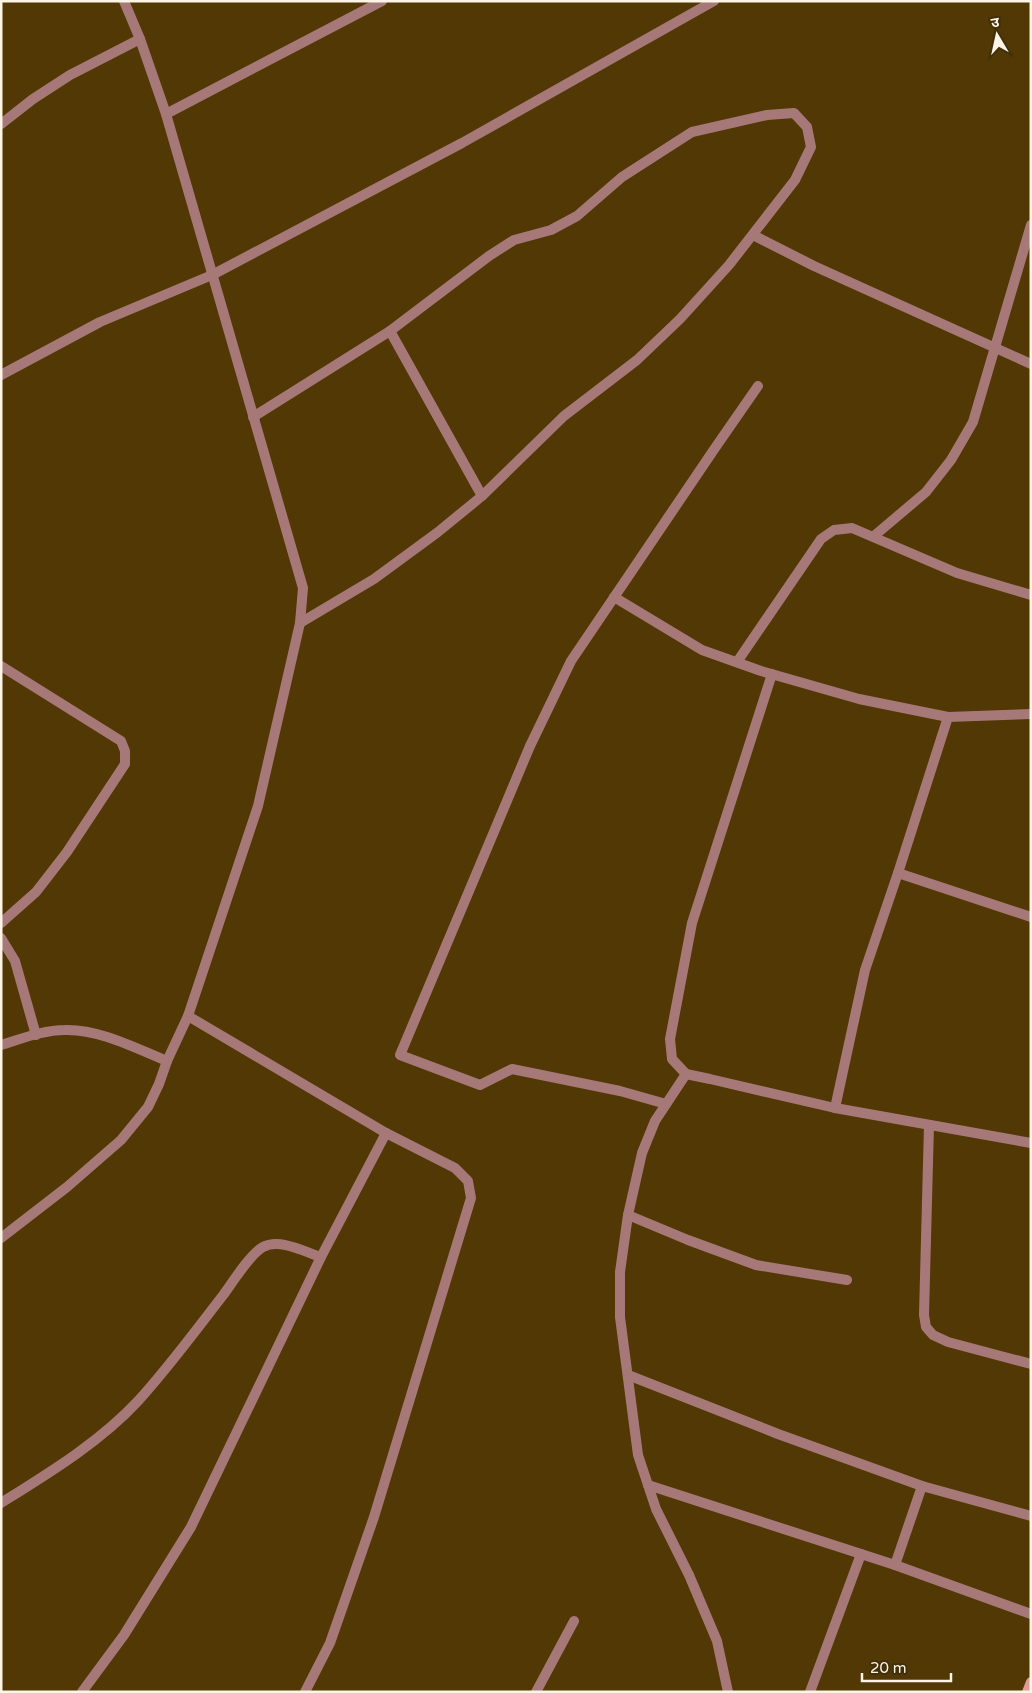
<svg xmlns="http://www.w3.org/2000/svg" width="1032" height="1693" font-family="'Varela Round','Noto Sans Devanagari',sans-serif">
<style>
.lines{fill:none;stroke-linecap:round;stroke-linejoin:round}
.street{stroke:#a67978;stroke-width:10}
.secondary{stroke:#e19998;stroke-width:10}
</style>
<rect width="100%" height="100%" fill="#513805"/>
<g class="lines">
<!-- street -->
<g class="street">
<path d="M166,114L382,1"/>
<path d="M1,124L33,99L70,75L140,39"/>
<path d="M753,235L814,266L1031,364"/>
<path d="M390,331L482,496"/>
<path d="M1,375L100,322L212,275L462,143L714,1"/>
<path d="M253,417L390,331L489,256L514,240L551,230L577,216L622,177L692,132L767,115L794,113L807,127L811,147L795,180L729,265L680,319L637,360L564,416L482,496L438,532L374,579L300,623"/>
<path d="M874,536L926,492L951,460L973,422L1031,225"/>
<path d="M614,597L702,650L761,671L859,699L948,717L1031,714"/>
<path d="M737,662L821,539L834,530L852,528L957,573L1031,595"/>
<path d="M1,666L121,741L125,751V764L67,852L36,892L1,923"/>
<path d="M772,674L692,923L670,1039L672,1059L686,1074L710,1079L835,1108L1031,1143"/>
<path d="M898,873L1031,917"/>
<path d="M1,938L15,961L36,1035"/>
<path d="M188,1016L386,1133L455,1168L468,1181L471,1198L374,1517L330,1643L305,1692"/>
<path d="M1,1045C21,1039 43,1030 65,1030C99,1029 135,1048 167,1061"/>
<path d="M686,1074L655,1121L642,1153L628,1215L620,1272V1317L638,1455L656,1509L689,1575L717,1641L728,1692"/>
<path d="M666,1104L620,1091L512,1069L480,1085L400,1055L530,746L571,661L715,448L758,386"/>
<path d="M835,1108L865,970L898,873L948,717"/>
<path d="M929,1125L924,1315L926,1327L933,1335L948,1342L1031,1364"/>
<path d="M628,1215L688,1240L756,1265L847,1280"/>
<path d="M1,1238L67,1187L121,1140L148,1107L159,1084L167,1061L188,1016L258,806L300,623L303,588L166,114L140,39L124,1"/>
<path d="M628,1375L778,1434L922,1486L1031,1516"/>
<path d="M648,1485L895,1565L1031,1614"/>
<path d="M1,1503C49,1473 100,1442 138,1401C169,1367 196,1330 224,1294C232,1283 251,1253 263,1247C280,1238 305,1252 321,1257"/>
<path d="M895,1565L922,1486"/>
<path d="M82,1692L124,1635L191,1527L321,1257L386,1133"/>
<path d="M536,1692L574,1621"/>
<path d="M810,1692L861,1554"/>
</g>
<!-- secondary -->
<path class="secondary" d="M1027,1692L1031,1682"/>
</g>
<!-- border -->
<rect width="1032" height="1693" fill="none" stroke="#fdf4e5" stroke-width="5"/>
<!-- north arrow -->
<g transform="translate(997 35) rotate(351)" stroke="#422f0b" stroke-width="4" paint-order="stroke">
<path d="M0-4L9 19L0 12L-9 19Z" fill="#fdf4e5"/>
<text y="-8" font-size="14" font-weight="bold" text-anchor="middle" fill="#fdf4e5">उ</text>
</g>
<!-- scale -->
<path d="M862 1673v8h89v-8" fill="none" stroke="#fdf4e5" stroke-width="2.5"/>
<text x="870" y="1673" font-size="15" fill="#fdf4e5" stroke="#422f0b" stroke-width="4" paint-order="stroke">20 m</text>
</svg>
